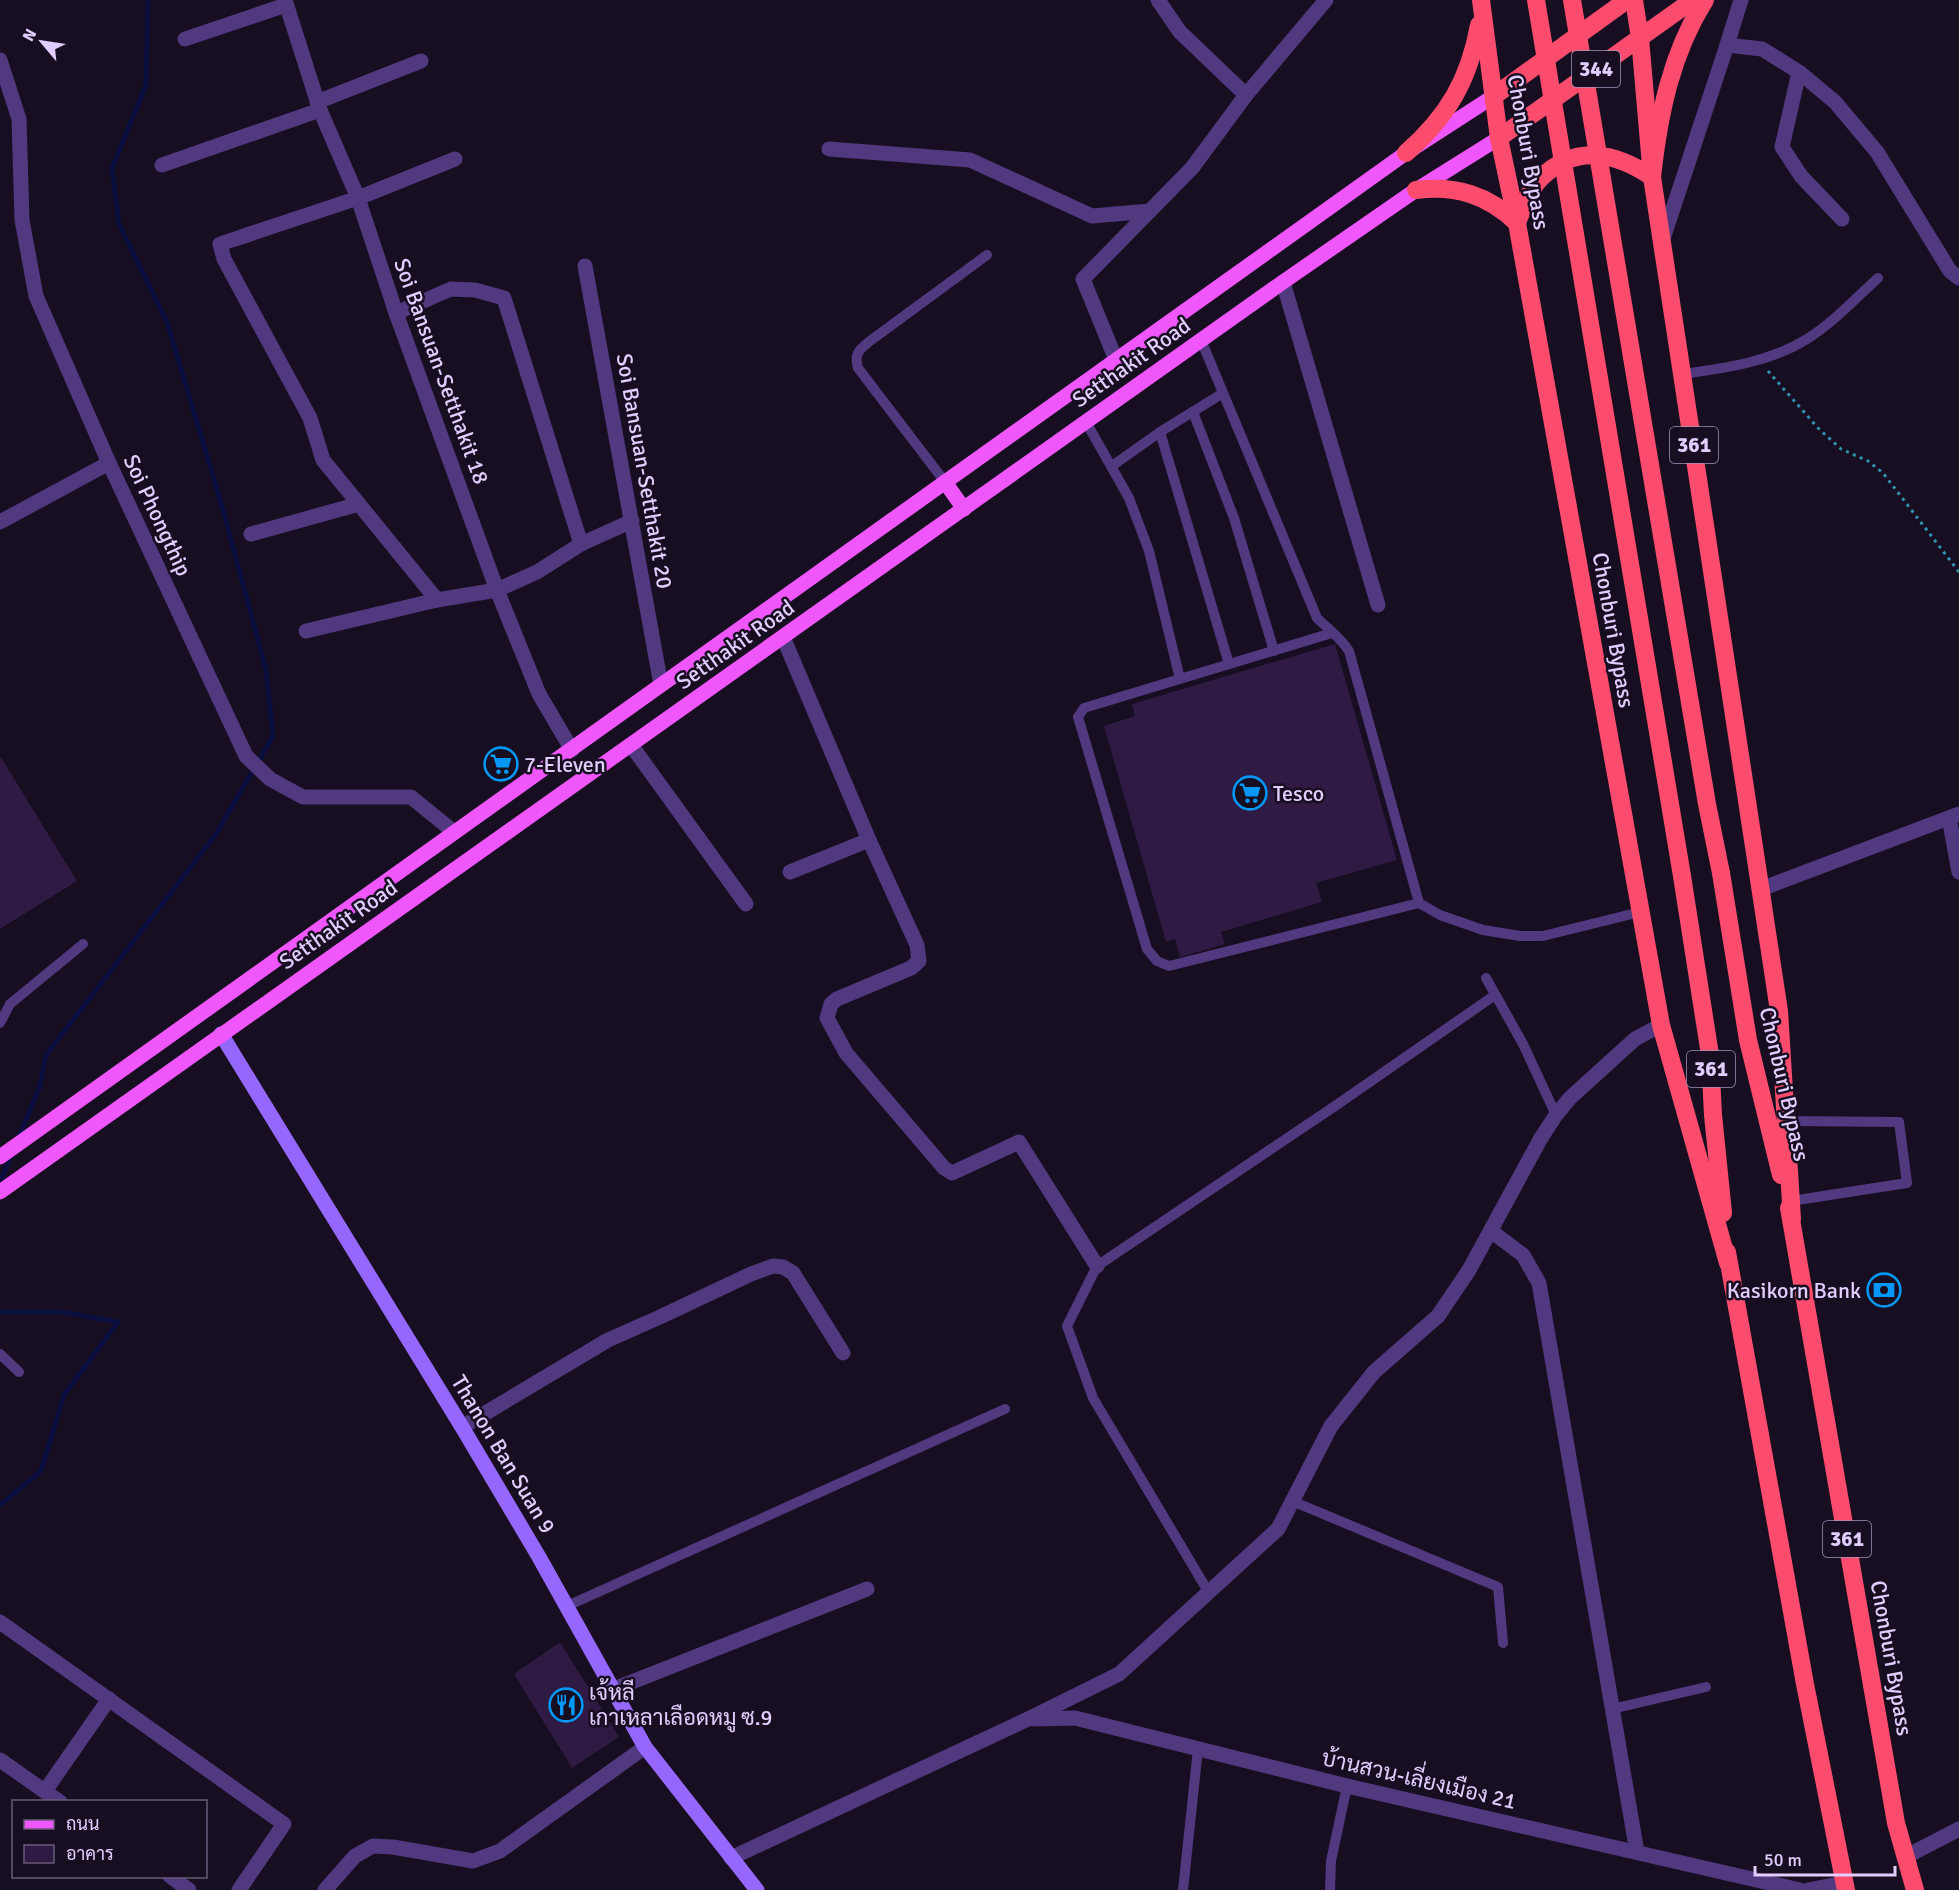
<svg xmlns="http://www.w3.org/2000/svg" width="1959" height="1890" font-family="Signika,Sarabun,sans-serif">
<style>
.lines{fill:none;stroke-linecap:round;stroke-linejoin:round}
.stream{stroke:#0a0e3e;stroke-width:5}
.building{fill:#2e1a42}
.path{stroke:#3093b1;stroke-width:3;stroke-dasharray:3 4.5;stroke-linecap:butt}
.lane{stroke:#50397f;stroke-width:10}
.street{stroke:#50397f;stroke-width:15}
.secondary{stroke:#9667fd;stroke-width:15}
.primary{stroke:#ef57fc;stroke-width:15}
.highway{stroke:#fc4c6d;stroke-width:18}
.highway-bridge{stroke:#fc4c6d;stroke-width:18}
.labels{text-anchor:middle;stroke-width:5;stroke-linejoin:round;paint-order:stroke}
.shield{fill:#170e21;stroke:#a594bc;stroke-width:1.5}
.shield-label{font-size:21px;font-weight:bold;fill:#e2cefe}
.street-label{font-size:22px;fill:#e2cefe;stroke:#170e21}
.poi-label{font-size:22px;fill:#e2cefe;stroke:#170e21;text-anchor:start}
</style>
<rect width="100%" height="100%" fill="#170e21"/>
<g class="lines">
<!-- stream -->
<g class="stream">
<path d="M18,1139L40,1086L46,1055L216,834L273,736L266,670L222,506L167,322L119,224L112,168L146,85L148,0"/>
<path d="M0,1183L12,1153"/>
<path d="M0,1312H63L118,1322L64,1395L41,1471L0,1505"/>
</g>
</g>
<!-- building -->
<g class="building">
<path d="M1335,644L1397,860L1316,883L1322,902L1221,932L1225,944L1180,957L1175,939L1166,942L1104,726L1135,716L1132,704Z"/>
<path d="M0,756L77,881L0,929Z"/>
<path d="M560,1642L619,1737L572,1768L514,1674Z"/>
</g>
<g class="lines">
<!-- path -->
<path class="path" d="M1768,371L1818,428L1841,449L1868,461L1883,473L1959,572"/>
<!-- lane -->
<g class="lane">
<path d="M1201,340L1317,618C1328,629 1341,638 1349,651L1419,903L1440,915L1483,930L1520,936H1543L1640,912"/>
<path d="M1683,374C1726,368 1770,362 1807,339C1833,323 1856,298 1878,278"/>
<path d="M1193,412L1234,518L1274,651"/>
<path d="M1086,422L1129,498L1149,551L1180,679"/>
<path d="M1160,432L1229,664"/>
<path d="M1112,466L1160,432L1223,393"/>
<path d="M945,482L858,368C854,353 859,350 870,341L987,255"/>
<path d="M1332,633L1084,708L1078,717L1147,949L1157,961L1169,966L1419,903"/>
<path d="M1486,978L1523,1044L1556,1115"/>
<path d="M0,1023L10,1004L83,944"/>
<path d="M1786,1121L1899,1122L1907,1183L1791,1201"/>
<path d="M0,1354L19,1372"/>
<path d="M1292,1501L1498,1587L1503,1643"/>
<path d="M1209,1593L1093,1398L1067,1326L1097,1266L1338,1104L1495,995"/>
<path d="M567,1606L1005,1409"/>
<path d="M1612,1709L1706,1687"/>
<path d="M1183,1890L1198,1749"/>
<path d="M1330,1890L1331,1861L1347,1786"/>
</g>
<!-- street -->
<g class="street">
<path d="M285,0L320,110L358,198L396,313L497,590L539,694L572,750"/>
<path d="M1158,0L1180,32L1246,95"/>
<path d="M185,39L286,5"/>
<path d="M1727,45L1741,0"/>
<path d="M0,60L19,119L22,220L36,296L109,463L246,756L270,779L303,797H411L454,832"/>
<path d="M1799,72L1782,147L1801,176L1842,219"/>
<path d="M317,102L421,61"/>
<path d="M829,149L970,160L1092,216L1150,211"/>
<path d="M162,165L320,110"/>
<path d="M1662,242L1727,45L1762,49L1799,72L1835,102L1877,152L1950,271L1959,278"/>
<path d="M585,266L661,685"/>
<path d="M1283,282L1378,605"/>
<path d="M396,313L451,289L475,290L504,298L581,544L537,572L497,590L437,600L323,460L310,418L224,259L220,244L358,198L455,159"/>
<path d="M1116,360L1083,279L1192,168L1246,95L1326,0"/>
<path d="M0,522L109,463"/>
<path d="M251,534L359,504"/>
<path d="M581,544L632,521"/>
<path d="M306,631L437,600"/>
<path d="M783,637L869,840L917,945L919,961L911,968L837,999L831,1004L827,1018L846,1053L944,1168L952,1173L1019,1142L1097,1266"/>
<path d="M631,745L746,904"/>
<path d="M1949,818L1959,872"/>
<path d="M790,872L869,840"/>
<path d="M1761,889L1959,814"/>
<path d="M1491,1231L1523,1255L1539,1283L1637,1852"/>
<path d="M462,1427L608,1340L660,1317L751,1274L773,1266L783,1267L793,1273L843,1353"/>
<path d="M0,1622L284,1824L239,1890"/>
<path d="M614,1689L867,1589"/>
<path d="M1034,1719L1075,1718L1347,1786L1800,1890"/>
<path d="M0,1760L60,1802"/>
<path d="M45,1791L109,1699"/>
<path d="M1905,1857L1959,1829"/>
<path d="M731,1858L1028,1719L1119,1674L1278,1529L1331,1426L1374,1372L1438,1316L1469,1270L1541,1138L1556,1115L1570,1098L1635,1039L1661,1025"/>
<path d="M170,1876L189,1890"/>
<path d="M325,1890L355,1856L373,1846L393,1847L473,1861L500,1851L645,1747"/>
<path d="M1808,1890L1844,1883"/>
</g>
<!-- secondary -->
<path class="secondary" d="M221,1034L462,1427L539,1557L645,1747L757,1890"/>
<!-- primary -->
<g class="primary">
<path d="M945,482L964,509"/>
<path d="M0,1157L1406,153L1494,96"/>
<path d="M0,1192L1283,282L1416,190L1499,138"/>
</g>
<!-- highway -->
<g class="highway">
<path d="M1481,0L1499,138L1517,223L1661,1025L1728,1263"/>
<path d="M1634,0L1640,38L1652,177L1779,1011L1792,1219"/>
<path d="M1494,96L1627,0"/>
<path d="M1499,138L1693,0"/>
<path d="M1406,153C1448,116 1469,80 1479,25"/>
<path d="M1416,190C1456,185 1488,195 1517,223"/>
<path d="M1517,223C1523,208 1529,190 1541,178C1576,143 1616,153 1652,177C1659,114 1671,54 1705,0"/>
<path d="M1721,873L1748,1040L1781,1175"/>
<path d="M1682,876L1710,1055L1713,1115L1723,1213"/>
<path d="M1789,1208L1896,1823L1915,1890"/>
<path d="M1727,1252L1805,1684L1846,1890"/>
</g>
<!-- highway-bridge -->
<g class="highway-bridge">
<path d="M1536,0L1682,876"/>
<path d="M1572,0L1707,804L1721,873"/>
</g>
</g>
<!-- icons -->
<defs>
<symbol id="supermarket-ring" viewBox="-11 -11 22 22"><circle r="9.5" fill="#170e21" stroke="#0497f5" stroke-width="1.5"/><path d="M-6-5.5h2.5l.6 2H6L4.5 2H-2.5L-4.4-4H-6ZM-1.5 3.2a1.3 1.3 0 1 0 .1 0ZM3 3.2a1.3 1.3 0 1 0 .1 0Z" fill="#0497f5"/></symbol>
<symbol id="bank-ring" viewBox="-11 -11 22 22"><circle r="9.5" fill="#170e21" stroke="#0497f5" stroke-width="1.5"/><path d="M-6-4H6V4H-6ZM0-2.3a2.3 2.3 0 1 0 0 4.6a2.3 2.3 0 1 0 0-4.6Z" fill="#0497f5"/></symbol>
<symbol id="restaurant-ring" viewBox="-11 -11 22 22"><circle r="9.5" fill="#170e21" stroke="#0497f5" stroke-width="1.5"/><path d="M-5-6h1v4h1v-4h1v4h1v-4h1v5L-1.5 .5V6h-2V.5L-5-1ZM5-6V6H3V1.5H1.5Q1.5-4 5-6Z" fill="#0497f5"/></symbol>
</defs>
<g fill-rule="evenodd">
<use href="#supermarket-ring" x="482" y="745" width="38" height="38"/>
<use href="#supermarket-ring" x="1231" y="774" width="38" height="38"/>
<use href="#bank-ring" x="1865" y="1271" width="38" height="38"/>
<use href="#restaurant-ring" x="547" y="1686" width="38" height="38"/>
</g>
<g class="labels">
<!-- shield labels -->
<g class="shield">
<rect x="1572" y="51" width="48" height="36" rx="4.5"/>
<rect x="1670" y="427" width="48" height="36" rx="4.5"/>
<rect x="1687" y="1051" width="48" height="36" rx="4.5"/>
<rect x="1823" y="1521" width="48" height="36" rx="4.5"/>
</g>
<g class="shield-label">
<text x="1596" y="76">344</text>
<text x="1694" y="452">361</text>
<text x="1711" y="1076">361</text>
<text x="1847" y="1546">361</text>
</g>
<!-- street labels -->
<g class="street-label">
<text transform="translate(1529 152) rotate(80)" y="8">Chonburi Bypass</text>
<text transform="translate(1131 362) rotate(-35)" y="8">Setthakit Road</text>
<text transform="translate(442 371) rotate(70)" y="8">Soi Bansuan-Setthakit 18</text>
<text transform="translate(645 471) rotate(80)" y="8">Soi Bansuan-Setthakit 20</text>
<text transform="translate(158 515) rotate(65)" y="8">Soi Phongthip</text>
<text transform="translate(1614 630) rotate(80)" y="8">Chonburi Bypass</text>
<text transform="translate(735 644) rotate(-35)" y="8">Setthakit Road</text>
<text transform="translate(338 924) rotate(-35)" y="8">Setthakit Road</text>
<text transform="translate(1785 1084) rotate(77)" y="8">Chonburi Bypass</text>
<text transform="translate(504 1454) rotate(59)" y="8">Thanon Ban Suan 9</text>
<text transform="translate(1892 1658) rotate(80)" y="8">Chonburi Bypass</text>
<text transform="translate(1419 1779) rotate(13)" y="8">บ้านสวน-เลี่ยงเมือง 21</text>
</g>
<!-- poi labels -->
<g class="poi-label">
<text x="524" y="772">7-Eleven</text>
<text x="1273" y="801">Tesco</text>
<text x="1861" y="1298" text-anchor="end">Kasikorn Bank</text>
<text x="589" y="1700">เจ้หลี<tspan x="589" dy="25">เกาเหลาเลือดหมู ซ.9</tspan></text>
</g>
</g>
<!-- legend -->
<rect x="12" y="1800" width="195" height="78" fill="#170e21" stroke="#685b79" stroke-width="1.5"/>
<rect x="24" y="1820" width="30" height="9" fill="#ef57fc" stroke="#685b79" stroke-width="1.5"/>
<text x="66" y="1830" font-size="18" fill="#e2cefe">ถนน</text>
<rect x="24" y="1845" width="30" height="18" fill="#2e1a42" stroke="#685b79" stroke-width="1.5"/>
<text x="66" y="1860" font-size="18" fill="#e2cefe">อาคาร</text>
<!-- north arrow -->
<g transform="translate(42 42) rotate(299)" stroke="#170e21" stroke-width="4.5" paint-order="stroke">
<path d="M0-4.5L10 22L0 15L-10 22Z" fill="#e2cefe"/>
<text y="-9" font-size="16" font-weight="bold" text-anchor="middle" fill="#e2cefe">N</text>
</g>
<!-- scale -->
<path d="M1755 1866v9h140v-9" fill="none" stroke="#e2cefe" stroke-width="3"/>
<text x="1764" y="1866" font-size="18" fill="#e2cefe" stroke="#170e21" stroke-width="4.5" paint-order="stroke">50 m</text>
</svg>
